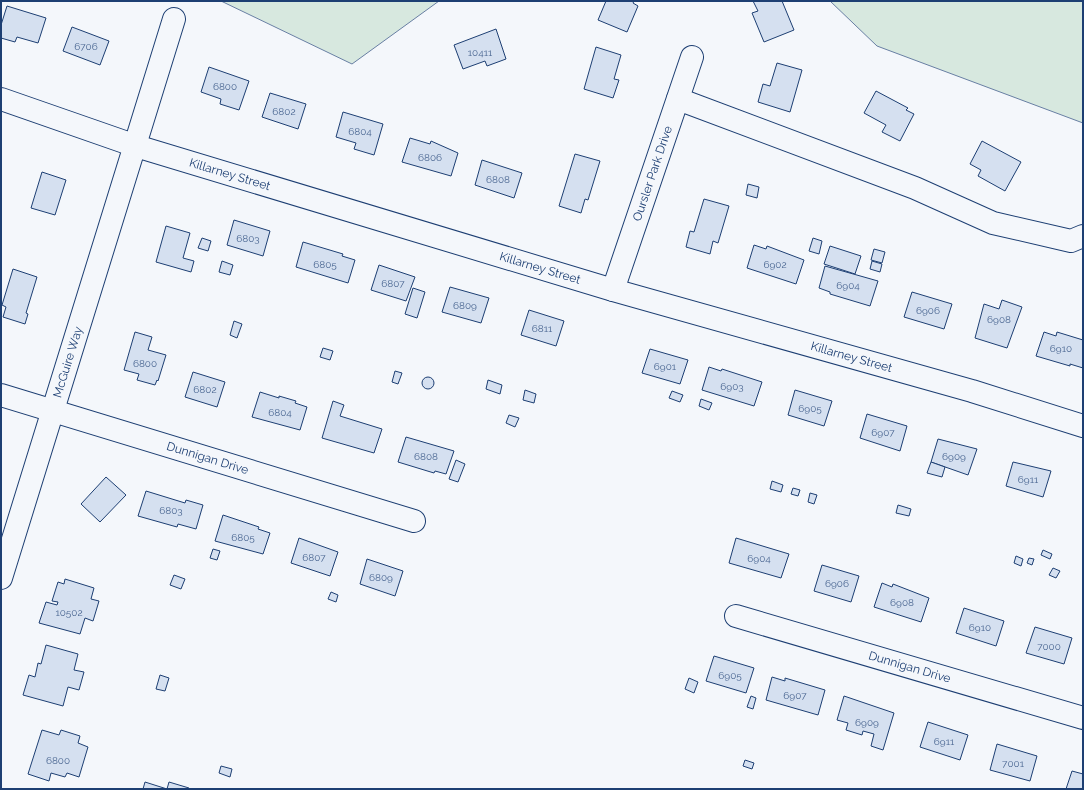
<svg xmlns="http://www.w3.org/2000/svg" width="1084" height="790" font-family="Raleway,sans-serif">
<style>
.green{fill:#d7e8df;stroke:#687fa3}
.building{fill:#d5e0f0;stroke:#1d3f73}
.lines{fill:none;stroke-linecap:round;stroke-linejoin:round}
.minor-casing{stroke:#1d3f73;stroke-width:24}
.minor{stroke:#f4f7fb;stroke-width:22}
.labels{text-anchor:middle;stroke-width:3;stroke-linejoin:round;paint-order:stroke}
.number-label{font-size:10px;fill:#4b6792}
.street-label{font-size:12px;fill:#1d3f73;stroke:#f4f7fb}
</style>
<rect width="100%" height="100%" fill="#f4f7fb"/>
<!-- green -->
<g class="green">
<path d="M221,1H439L352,64Z"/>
<path d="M830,1H1083V123L877,46Z"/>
</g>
<!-- building -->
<g class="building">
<path d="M606,1H634L633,3L638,6L627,32L598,20Z"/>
<path d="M753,1H782L794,30L764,42L752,13L758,11Z"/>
<path d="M7,6L46,18L38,43L17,37L15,42L1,38V25Z"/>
<path d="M72,27L109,41L100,65L63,51Z"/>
<path d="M496,29L506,59L487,66L485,61L463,69L454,45Z"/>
<path d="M596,47L621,55L614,79L619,80L613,98L584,89Z"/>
<path d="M777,63L802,70L790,112L758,102L763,84L770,86Z"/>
<path d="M209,67L249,81L239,110L220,104L221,99L201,92Z"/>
<path d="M876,91L908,108L906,110L914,114L900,141L882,132L886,125L864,113Z"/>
<path d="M270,93L306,104L298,129L262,117Z"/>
<path d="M343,112L383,124L374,155L354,149L356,143L336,137Z"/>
<path d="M410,138L430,144L431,141L458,153L451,176L402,162Z"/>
<path d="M982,141L1021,162L1005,191L978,176L981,170L970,164Z"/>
<path d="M575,154L600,161L588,200L585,199L581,213L559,206Z"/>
<path d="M482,160L522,173L514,198L475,185Z"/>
<path d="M42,172L66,180L55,215L31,208Z"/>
<path d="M748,184L759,187L757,198L746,195Z"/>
<path d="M704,199L729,206L718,243L713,241L710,254L686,247L690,231L694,232Z"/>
<path d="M234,220L270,231L263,256L227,245Z"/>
<path d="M166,226L190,233L183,258L194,261L191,272L156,262Z"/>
<path d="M202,238L211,241L208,251L198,248Z"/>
<path d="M813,238L822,241L819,254L809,251Z"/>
<path d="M303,242L343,254L342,256L355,260L348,283L296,267Z"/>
<path d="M754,245L766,249L767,246L804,260L796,284L747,268Z"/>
<path d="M830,246L861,256L855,274L824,264Z"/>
<path d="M874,249L885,252L882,263L871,260Z"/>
<path d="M222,261L233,265L230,275L219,272Z"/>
<path d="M872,261L882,264L880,272L870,269Z"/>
<path d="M379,265L415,277L406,301L371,290Z"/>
<path d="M825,266L878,281L870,306L830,294V292L819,288Z"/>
<path d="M13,269L37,277L26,313L28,314L25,324L3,317L6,307L2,305Z"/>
<path d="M450,287L489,298L481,323L442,312Z"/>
<path d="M413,288L425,292L417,318L405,314Z"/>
<path d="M912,292L952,304L944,329L904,317Z"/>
<path d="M1002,300L1022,307L1007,348L975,338L984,304L999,309Z"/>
<path d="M529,310L564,321L556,346L521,335Z"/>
<path d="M234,321L242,324L237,338L230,335Z"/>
<path d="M135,332L152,337L148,350L166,355L158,381L157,380L155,385L137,380L139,374L124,370Z"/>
<path d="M1044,332L1056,336L1057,332L1083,340V368L1070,364V366L1036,356Z"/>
<path d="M323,348L333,351L330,360L320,357Z"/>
<path d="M650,349L688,360L680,384L642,373Z"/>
<path d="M709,367L721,371L722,369L762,382L754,406L702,390Z"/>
<path d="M395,371L402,373L398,384L392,382Z"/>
<path d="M193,372L225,382L217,407L185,397Z"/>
<circle cx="428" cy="383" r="6"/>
<path d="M488,380L502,385L500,394L486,389Z"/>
<path d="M525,390L536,394L534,403L523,400Z"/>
<path d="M795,390L832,401L824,426L788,415Z"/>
<path d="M672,391L683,395L680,402L669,398Z"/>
<path d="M260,392L279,398V396L296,401L295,403L307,407L300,430L252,417Z"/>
<path d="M701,399L712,403L709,410L699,406Z"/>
<path d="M333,401L344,405L340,416L382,429L374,453L322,438Z"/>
<path d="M867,414L907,426L900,451L860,438Z"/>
<path d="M509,415L519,418L515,427L506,423Z"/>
<path d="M406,437L454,451L446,474L435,471L434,473L398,462Z"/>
<path d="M938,439L977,449L968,475L931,462Z"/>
<path d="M456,460L465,464L458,482L449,479Z"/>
<path d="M931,462L945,467L942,477L927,473Z"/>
<path d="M1013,462L1051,471L1043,497L1006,486Z"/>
<path d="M106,477L126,495L100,522L81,504Z"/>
<path d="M772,481L783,485L781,492L770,489Z"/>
<path d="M793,488L800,490L798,496L791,494Z"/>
<path d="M146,491L185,503L186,500L203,505L196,529L178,524L177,527L138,516Z"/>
<path d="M810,493L817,495L814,504L808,502Z"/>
<path d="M898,505L911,509L909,516L896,513Z"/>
<path d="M223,515L259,527L258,529L270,533L263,554L215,541Z"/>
<path d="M299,538L338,552L330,576L291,563Z"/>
<path d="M736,538L789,554L781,578L729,563Z"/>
<path d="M213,549L220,551L217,560L210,558Z"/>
<path d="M1043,550L1052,554L1050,559L1041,555Z"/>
<path d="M1016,556L1023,559L1021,566L1014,563Z"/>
<path d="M1029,558L1034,559L1032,565L1027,563Z"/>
<path d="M367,559L403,571L395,596L360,584Z"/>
<path d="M822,565L859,576L851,602L814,591Z"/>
<path d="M1053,568L1060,571L1056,578L1049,575Z"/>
<path d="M174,575L185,579L181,589L170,585Z"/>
<path d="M65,579L94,588L91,599L99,601L93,621L85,618L80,634L39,623L46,602L57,605L58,602L52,601L58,582L64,584Z"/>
<path d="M882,583L892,587L893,584L929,598L921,622L874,607Z"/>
<path d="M331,592L338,595L336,602L328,599Z"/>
<path d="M964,608L1004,621L996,646L956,633Z"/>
<path d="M1035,627L1072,638L1064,664L1026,653Z"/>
<path d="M46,645L78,654L74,670L84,672L79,690L68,687L63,706L23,695L29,675L35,677L38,663L41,664Z"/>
<path d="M714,656L754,668L746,693L706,681Z"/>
<path d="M160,675L169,678L165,691L156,689Z"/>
<path d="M772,677L785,681V678L825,690L818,715L766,700Z"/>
<path d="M689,678L698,682L694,693L685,689Z"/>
<path d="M751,696L756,698L753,709L747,707Z"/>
<path d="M844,696L894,713L883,750L871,746L874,734L863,731L862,735L846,730L848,723L837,720Z"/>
<path d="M928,722L968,735L960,760L920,747Z"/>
<path d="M42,730L59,735L61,730L80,736L78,743L88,747L79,777L67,773L65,777L51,773L49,781L28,774Z"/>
<path d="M997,744L1037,756L1030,781L990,770Z"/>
<path d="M745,760L754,763L752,769L743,766Z"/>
<path d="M221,766L232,769L230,777L219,773Z"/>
<path d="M1072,771L1083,774V789H1066Z"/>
<path d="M145,782L167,789L169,782L189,788V789H143Z"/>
</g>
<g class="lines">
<defs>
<g id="minor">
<path id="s1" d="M1,99L136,146L613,290L972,391L1083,426"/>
<path d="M678,99L915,188L993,223L1071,241L1083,236"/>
<path id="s2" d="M613,290L692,57"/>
<path id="s3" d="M1,395L414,521"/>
<path id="s4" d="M1,578L174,19"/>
<path id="s5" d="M736,616L1083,718"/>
</g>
</defs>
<!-- minor casing -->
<use href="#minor" class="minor-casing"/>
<!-- minor -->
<use href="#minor" class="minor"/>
</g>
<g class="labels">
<!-- number labels -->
<g class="number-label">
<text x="86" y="50">6706</text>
<text x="480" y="56">10411</text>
<text x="225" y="90">6800</text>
<text x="284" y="115">6802</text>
<text x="360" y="135">6804</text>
<text x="430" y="161">6806</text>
<text x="498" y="183">6808</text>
<text x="248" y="242">6803</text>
<text x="325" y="268">6805</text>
<text x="775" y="268">6902</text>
<text x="393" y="287">6807</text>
<text x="848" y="289">6904</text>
<text x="465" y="309">6809</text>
<text x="928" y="314">6906</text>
<text x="999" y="323">6908</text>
<text x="542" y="332">6811</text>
<text x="1061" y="352">6910</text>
<text x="145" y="367">6800</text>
<text x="665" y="370">6901</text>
<text x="732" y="390">6903</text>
<text x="205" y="393">6802</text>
<text x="810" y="412">6905</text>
<text x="280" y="416">6804</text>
<text x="883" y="436">6907</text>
<text x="426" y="460">6808</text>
<text x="954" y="460">6909</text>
<text x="1028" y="483">6911</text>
<text x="171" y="514">6803</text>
<text x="243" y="541">6805</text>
<text x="314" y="561">6807</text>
<text x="759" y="562">6904</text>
<text x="381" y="581">6809</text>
<text x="837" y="587">6906</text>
<text x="902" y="606">6908</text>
<text x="69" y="616">10502</text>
<text x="980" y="631">6910</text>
<text x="1049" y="650">7000</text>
<text x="730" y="679">6905</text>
<text x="795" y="699">6907</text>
<text x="867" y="726">6909</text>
<text x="944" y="745">6911</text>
<text x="58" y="764">6800</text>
<text x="1013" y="767">7001</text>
</g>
<!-- street labels -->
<g class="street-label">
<text dy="4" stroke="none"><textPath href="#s2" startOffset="123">Oursler Park Drive</textPath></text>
<text dy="4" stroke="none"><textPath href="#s1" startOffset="241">Killarney Street</textPath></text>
<text dy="4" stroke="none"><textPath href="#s1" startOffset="565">Killarney Street</textPath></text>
<text dy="4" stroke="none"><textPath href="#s1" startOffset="889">Killarney Street</textPath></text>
<text dy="4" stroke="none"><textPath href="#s4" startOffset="226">McGuire Way</textPath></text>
<text dy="4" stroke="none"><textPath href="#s3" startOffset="216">Dunnigan Drive</textPath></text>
<text dy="4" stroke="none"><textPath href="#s5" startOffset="181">Dunnigan Drive</textPath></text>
</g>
</g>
<!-- border -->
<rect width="1084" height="790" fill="none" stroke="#1d3f73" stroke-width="4"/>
</svg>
